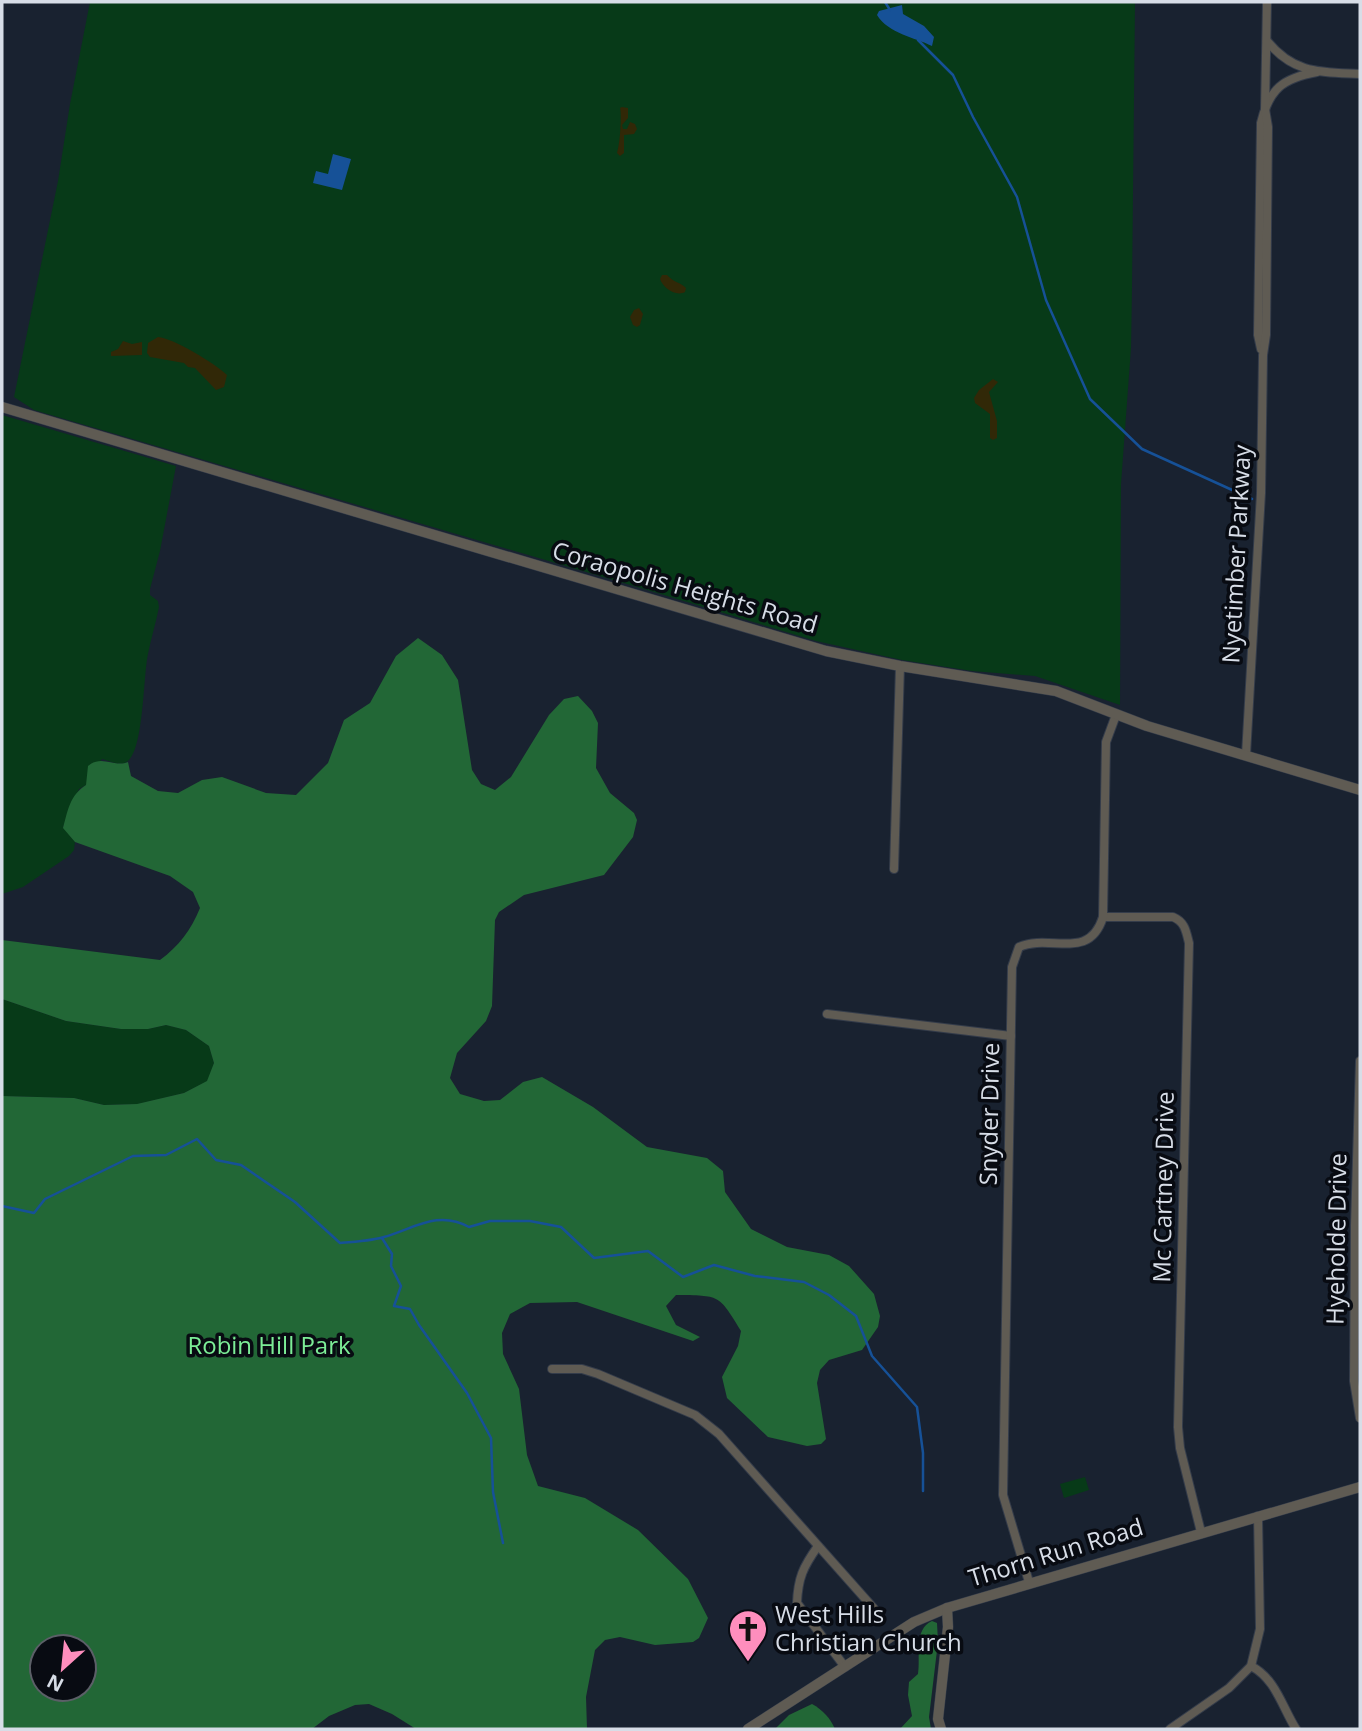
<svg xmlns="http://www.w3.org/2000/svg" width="1362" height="1731" font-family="'Open Sans',sans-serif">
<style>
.green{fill:#073a18}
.forest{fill:#226736;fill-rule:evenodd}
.sand{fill:#312807}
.water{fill:#165197}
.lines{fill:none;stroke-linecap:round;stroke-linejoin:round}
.stream{stroke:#165197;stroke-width:2.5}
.minor-casing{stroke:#343c4a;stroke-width:10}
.tertiary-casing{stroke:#343c4a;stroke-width:11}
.minor{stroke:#5f5b53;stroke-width:8}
.tertiary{stroke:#5f5b53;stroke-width:10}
.labels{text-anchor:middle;stroke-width:7;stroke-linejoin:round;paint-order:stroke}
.street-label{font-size:24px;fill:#d7dde7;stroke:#080b12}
.park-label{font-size:24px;fill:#7ced97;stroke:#080b12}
.poi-label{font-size:24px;fill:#d7dde7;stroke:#080b12;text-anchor:start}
</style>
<rect width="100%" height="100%" fill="#192230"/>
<!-- green -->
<g class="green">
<path d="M90,2H1135L1132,289L1131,348L1121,484L1120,705L1035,676L972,671L902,660L816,641L644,589L34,410L14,397L58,181L70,104Z"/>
<path d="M2,415L176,466L160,551L150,589V595L158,601L159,607C156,623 151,638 148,654C143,677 144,747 128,761C121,767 110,761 102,759L88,778L86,785L79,789L63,827L75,842L74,850L69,856L23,887L2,894Z"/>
<path d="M2,999L66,1021L121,1029H148L166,1025L186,1030L209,1046L214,1063L208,1081L184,1093L138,1104L104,1105L74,1098L2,1096Z"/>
<path d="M1085,1477L1089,1490L1064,1498L1060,1484Z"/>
</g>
<!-- forest -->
<g class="forest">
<path d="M418,638L442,655L458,680L472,770L481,784L495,790L511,777L549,715L564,699L578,696L592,711L598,723L596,768L610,793L634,813L637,820L633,837L604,875L524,895L499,912L495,920L492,1006L486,1021L457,1053L450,1078L460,1094L484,1101L500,1100L523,1082L542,1077L593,1107L647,1147L707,1158L723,1171L725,1192L751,1229L787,1247L829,1255L849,1266L874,1294L880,1316L878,1327L862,1350L829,1360L820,1370L817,1383L826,1439L821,1444L807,1446L768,1437L727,1398L722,1377L738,1346L741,1331C718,1293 720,1296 676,1295L666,1306L676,1325L700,1337L693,1341L577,1302L530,1303L510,1314L502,1333L503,1354L519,1389L527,1455L538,1486L585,1498L638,1530L688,1579L708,1618L699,1638L693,1642L655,1645L620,1637L605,1640L595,1650L586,1697L587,1729H416L392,1714L369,1704L355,1705L329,1716L312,1729H2V1096L74,1098L104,1105L137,1104L184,1093L207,1081L214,1063L209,1046L186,1030L166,1025L148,1029H121L66,1021L2,999V940L160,960C179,946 191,930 200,908L193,892L170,876L75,842L63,828C68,810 70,795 86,785L88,766C102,754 114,768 128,762L131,776L158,791L178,793L202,780L222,777L266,793L296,795L328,763L344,720L370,703L396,656ZM42,1647H84V1689H42Z"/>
<path d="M932,1621L937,1623L938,1642L929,1717L931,1729H900L912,1716L908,1695L909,1682L918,1674C921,1658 913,1629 932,1621Z"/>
<path d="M812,1704C823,1710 830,1718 835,1729H775L789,1715Z"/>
</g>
<!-- sand -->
<g class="sand">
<path d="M622,107L628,108V118L622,125L623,129H627L630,122L635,124L637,129L634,134L624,135V153L620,156L617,153C620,144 622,116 620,108Z"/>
<path d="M662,275H667C674,283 680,282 686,288L685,292C676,297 663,288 660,279Z"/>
<path d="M639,308L643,314L640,325L637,327L633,325L630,317L634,310Z"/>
<path d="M158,337C173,338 216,364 227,375L224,387L216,390L195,368L188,367L184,363L150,357L147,353L148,343Z"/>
<path d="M123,341L132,344L142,342V355L111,356V352L118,349Z"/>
<path d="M993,379L998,382L989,392L997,421V438L993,440L990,438V414L975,403L974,398L979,390Z"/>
</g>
<!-- water -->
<g class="water">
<path d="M902,5L903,14L924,26L934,37L932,46C914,37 889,34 877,15L879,11Z"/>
<path d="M333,154L351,159L342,190L313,183L316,171L328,174Z"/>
</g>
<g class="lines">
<!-- stream -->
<g class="stream">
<path d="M885,2L890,10"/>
<path d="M918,40L953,75L973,117L1017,197L1046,300L1090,399L1142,449L1252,499"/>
<path d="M2,1206L34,1213L45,1199L133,1156L166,1155L197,1139L216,1160L241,1165L295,1202L340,1243C354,1242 370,1241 384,1237C415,1228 438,1210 469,1227L490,1221H530L561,1227L594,1258L648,1251L683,1277L714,1265L755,1276L804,1282L829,1295L856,1316L872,1356L917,1407L923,1453V1491"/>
<path d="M382,1238L392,1254L391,1266L401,1286L394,1306L410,1309L419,1325L467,1393L491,1438L493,1492L503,1543"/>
</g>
<defs>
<g id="minor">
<path d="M1267,41C1294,74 1320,72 1360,74"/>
<path d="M1261,349L1258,335L1261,123C1269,89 1283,78 1317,72"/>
<path d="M1246,755L1261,493L1263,355L1266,335L1268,127L1265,109L1267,2"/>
<path d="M894,869L900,666"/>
<path d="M1103,917H1173C1185,922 1186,931 1189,943L1178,1427L1180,1448L1201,1532"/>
<path d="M827,1014L1011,1036"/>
<path d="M1360,1061L1355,1225L1354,1381L1360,1418"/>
<path d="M552,1369H582L598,1374L695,1415L719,1434L877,1612"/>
<path d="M818,1546C803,1567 798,1578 797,1603L845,1667"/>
<path d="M1029,1582L1003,1495L1012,967L1019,947C1050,933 1089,962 1103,917L1106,742L1116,715"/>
<path d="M1251,1666C1276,1679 1282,1707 1296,1729"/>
<path d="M1170,1729L1229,1688L1251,1666L1260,1629L1258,1516"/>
</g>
<g id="tertiary">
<path d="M2,407L826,651L900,666L1056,691L1147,726L1360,790"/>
<path d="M748,1729L914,1622L947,1608L1360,1487"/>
<path d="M941,1729L938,1719L948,1627L947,1608"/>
</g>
</defs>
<!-- minor casing -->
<use href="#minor" class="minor-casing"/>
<!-- tertiary casing -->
<use href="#tertiary" class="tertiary-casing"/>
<!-- minor -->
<use href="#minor" class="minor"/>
<!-- tertiary -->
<use href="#tertiary" class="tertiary"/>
</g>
<!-- icons -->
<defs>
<symbol id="church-pin" viewBox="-11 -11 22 30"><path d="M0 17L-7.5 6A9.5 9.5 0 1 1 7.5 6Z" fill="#fe8ebd" stroke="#080b12"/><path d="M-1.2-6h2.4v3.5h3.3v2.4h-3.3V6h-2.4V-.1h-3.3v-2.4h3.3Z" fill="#111"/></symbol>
</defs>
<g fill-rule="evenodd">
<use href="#church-pin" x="726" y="1607" width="44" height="60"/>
</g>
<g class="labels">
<!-- street labels -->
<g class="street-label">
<text transform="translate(1237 554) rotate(-87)" y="8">Nyetimber Parkway</text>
<text transform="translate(685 588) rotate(16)" y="8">Coraopolis Heights Road</text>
<text transform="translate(990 1114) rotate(-89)" y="8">Snyder Drive</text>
<text transform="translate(1164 1187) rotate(-89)" y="8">Mc Cartney Drive</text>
<text transform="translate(1337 1239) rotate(-89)" y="8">Hyeholde Drive</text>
<text transform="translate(1056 1553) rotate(-17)" y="8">Thorn Run Road</text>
</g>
<!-- park labels -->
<g class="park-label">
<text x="269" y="1354">Robin Hill Park</text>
</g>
<!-- poi labels -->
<g class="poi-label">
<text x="775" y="1623">West Hills<tspan x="775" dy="28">Christian Church</tspan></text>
</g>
</g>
<!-- border -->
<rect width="1362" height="1731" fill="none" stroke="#d7dde7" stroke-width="7"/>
<!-- north arrow -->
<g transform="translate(63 1668) rotate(207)"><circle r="33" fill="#080b12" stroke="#5b5f67" stroke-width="2"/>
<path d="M0-5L12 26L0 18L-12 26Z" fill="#fe8ebd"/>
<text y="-10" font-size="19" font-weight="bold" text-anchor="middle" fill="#d7dde7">N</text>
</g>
</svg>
